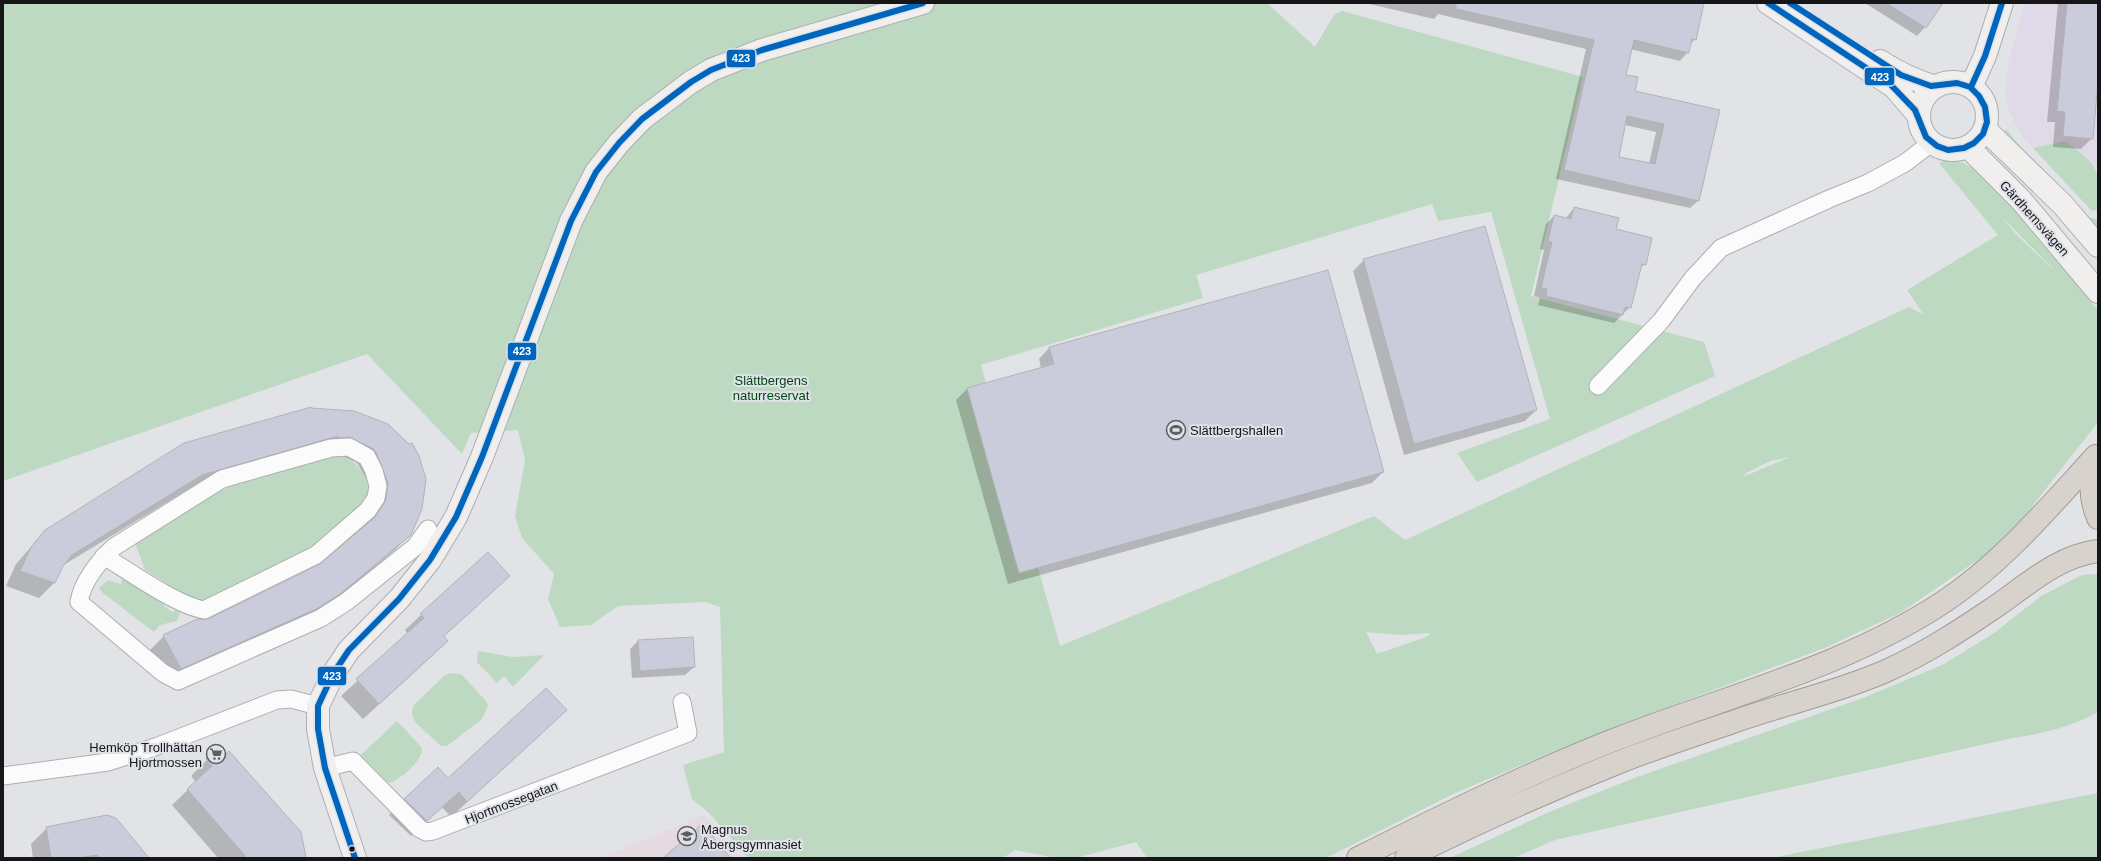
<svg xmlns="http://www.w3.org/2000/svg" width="2101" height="861" font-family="Arial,sans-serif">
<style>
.industrial{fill:#e0dae8}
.education{fill:#e6d9e0}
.green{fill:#bdd9c1;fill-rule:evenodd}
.shadow{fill:#0003;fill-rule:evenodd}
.building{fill:#caccdb;stroke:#b3b3b6;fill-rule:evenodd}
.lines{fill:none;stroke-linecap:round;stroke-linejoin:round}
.street-casing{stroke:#adaeb1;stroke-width:19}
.secondary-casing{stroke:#adaeb1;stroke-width:24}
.highway-casing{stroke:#a19a96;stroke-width:24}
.street{stroke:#fbfbfb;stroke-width:17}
.secondary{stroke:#f0efed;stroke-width:22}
.highway{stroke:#d8d2cc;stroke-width:22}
.bus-1-casing{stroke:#e0e2e9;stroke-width:9}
.bus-1{stroke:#0065bd;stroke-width:6}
.bus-dot{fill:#161618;stroke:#e0e2e9;stroke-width:1.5}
.labels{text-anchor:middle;stroke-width:4;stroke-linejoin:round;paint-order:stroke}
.street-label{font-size:13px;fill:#161618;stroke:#e0e2e9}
.park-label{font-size:13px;fill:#014912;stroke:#e0e2e9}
.poi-label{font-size:13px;fill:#161618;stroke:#e0e2e9;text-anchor:start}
.line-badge{stroke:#e0e2e9;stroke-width:1.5}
.badge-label{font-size:11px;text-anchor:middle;font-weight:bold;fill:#fff}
</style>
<rect width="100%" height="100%" fill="#e2e3e7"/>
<!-- industrial -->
<path class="industrial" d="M2025,3H2098V171L2091,159L2065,141L2033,148L2022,136L2010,114L2005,93L2008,62Z"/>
<!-- education -->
<path class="education" d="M704,815L741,858H601Z"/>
<!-- green -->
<g class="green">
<path d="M3,3H1267L1315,47L1334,15L1342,11L1583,77L1531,296L1704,342L1715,376L1477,482L1457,453L1550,419L1491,212L1438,221L1432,204L1196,275L1203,298L981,365L1060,646L1374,516L1405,540L1909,307L1924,315L1907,290L1998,235L1939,163L1950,159L1963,163L1975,169L2023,216L2098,311V422L2023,518L1985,555L1900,613L1827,647L1564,747L1453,794L1326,858H1147L1136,842L1076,858H1056L1015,850L1003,858H748L709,813L692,799L683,765L724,752L720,607L705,602L618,606L591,625L560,627L548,599L554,574L522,538L515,516L525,460L518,430L471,433L462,454L367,354L3,481ZM2002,217L2052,268V269L2015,233ZM1790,457L1745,476H1744L1746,473L1770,461ZM1366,632L1402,635L1431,633L1426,637L1377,654Z"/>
<path d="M2006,129C2031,161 2062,189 2090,218L2098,219V233L2000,136Z"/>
<path d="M2065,141C2101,167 2098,166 2098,209L2092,211L2033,148Z"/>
<path d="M343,454C360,466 369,477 370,499L311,548L201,605L145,570L135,543L212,493L320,457Z"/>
<path d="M2098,574V712C2069,728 2041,734 2008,739L1555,840L1513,858H1450L1549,812L1634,778L1863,698L1944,664L1994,633L2041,596L2082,575Z"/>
<path d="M122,579L144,586L164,598V606L172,612L177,609L180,613L177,621L160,625L154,632L103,593L99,588L108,580L121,584Z"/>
<path d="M478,651L513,657L544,655L513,687L504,676L497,683L477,662Z"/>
<path d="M453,673L462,675L486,701L488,706L482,719L447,746H441L415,722L412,714L413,706L445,675Z"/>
<path d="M397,721L422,748C422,761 402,778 390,783L386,781L361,755Z"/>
<path d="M2098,793V858H1771Z"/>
</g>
<!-- shadow -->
<g class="shadow">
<path d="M1365,3H1703L1695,39L1690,44L1688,52L1680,61L1630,49L1624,75L1634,92L1718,110L1699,200L1690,208L1556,179L1586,49L1438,14L1434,19ZM1625,125L1656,132L1649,164L1618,158Z"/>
<path d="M1865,3H1942L1925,27L1917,36Z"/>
<path d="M2058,3H2098V92H2095L2092,138L2081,149L2053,147L2055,122H2047Z"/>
<path d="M1574,208L1615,230L1645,264L1639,269L1630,307L1614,323L1538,305L1540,298L1534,296L1544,250L1540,249L1546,224L1554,216L1565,219Z"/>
<path d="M1364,260L1536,410L1525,421L1404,455L1353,271Z"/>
<path d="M1049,348L1383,472L1372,483L1008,584L956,400L967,389L1041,368L1039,359Z"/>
<path d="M310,408V409L387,425L410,534L395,550L324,609L166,683L149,651L164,636L209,620L321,565L364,528L371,516L374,498L368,482L357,463L338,453L323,450L187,490L62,566L54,583L39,598L6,586L16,564L46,530L185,444Z"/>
<path d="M488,553L509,576L443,637L447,641L431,657L363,719L341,696L408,634L405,630L421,615Z"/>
<path d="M638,641L694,667L685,675L632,678L630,649Z"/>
<path d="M550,726L451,817L442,807L411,836L389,815L405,799L448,779Z"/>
<path d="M217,750L305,858H218L172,805L196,782L191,776Z"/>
<path d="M47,828L148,858H33L31,844Z"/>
</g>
<!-- building -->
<g class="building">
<path d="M1456,3H1704L1696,40L1692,39L1689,53L1634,40L1626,75L1638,77L1635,91L1720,110L1699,201L1564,170L1594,40L1456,9ZM1627,116L1664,124L1655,164L1619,157Z"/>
<path d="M1886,3H1943L1926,28Z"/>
<path d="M2067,3H2098V81L2093,139L2063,136L2065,112L2057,111Z"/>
<path d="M1574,207L1619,218L1616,229L1652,238L1646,265L1642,264L1631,308L1625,307L1623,315L1546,296L1547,289L1541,288L1552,242L1548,241L1554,215L1571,219Z"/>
<path d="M1485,226L1537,410L1414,444L1363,259Z"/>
<path d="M1328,270L1384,472L1019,573L967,388L1054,364L1049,347Z"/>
<path d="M311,407V408L354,411L388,424L409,444L412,443L419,456L426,479L422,509L411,535L340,594L316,609L181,669L163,635L197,619H208L320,564L375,517L386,500L388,483L376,452L372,448L349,437L338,438V436L202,475L72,555L63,566L55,583L20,571L31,547L45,530L184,443Z"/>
<path d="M488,552L510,576L444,636L448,641L379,704L356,679L424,618L420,614Z"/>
<path d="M693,637L695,667L640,671L638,640Z"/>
<path d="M546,688L567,710L467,802L459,792L427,821L404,799L438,767L448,778Z"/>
<path d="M217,748L224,756L229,751L301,832L306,858H247L187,789L212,766L206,759Z"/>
<path d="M107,815L116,818L149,858H100L97,855L78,858H51L46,827Z"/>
<path d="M702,824L731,858H663Z"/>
</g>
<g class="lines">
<defs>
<g id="street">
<path d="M1598,386L1661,321L1693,278L1721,248L1829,199L1868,183L1905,163L1931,143"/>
<path d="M104,556C130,572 176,605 204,610L316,555L368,510L376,498L378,486L374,471L367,457L349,447L331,448L222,479L114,547C99,561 82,582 79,602L163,673L178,681L321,618L346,602L415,547L428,529"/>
<path d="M325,768L353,761L420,829L426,832L433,831L688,733L682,702"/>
<path d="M3,776L108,762L158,746L277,700L291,699L318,706"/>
</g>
<g id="secondary">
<path d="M1768,3L1894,87L1919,116"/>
<path d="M1880,61C1898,73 1915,81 1936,87"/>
<circle cx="1953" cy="116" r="34"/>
<path d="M1971,87L1985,56L2002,3"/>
<path d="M1985,129L2063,205L2098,246"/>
<path d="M1968,147L2021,200L2098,292"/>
<path d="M355,858L325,768L318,729V706L333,674L349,650L399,599L430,560L456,517L482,457L571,221L596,172L619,143L642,119L691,82L711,70L762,50L923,3"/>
</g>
<g id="highway">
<path d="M2096,456C2090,479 2089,496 2098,518"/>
<path d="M1358,858C1442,816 1527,774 1614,740C1726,696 1844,668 1945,601C2003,562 2049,507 2096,456"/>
<path d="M1406,858C1476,823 1549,790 1622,761C1658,747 1694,735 1730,723C1782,704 1836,693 1886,671C1924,654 1958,632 1992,609C2025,587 2057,556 2098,551"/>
</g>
</defs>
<!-- street casing -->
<use href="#street" class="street-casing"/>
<!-- secondary casing -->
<use href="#secondary" class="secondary-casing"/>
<!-- highway casing -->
<use href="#highway" class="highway-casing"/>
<!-- street -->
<use href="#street" class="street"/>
<!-- secondary -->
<use href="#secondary" class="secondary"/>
<!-- highway -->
<use href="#highway" class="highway"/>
<defs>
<g id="bus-1">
<path d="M1768,3L1889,83L1915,110L1926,137L1937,146L1948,150L1964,148L1974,143L1983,134L1987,122L1985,107L1979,96L1970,87L1957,83L1931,86L1901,75L1790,3"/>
<path d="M1971,87L1985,56L2002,3"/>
<path d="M355,858L325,768L318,729V706L333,674L349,650L399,599L430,560L456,517L482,457L571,221L596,172L619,143L642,119L691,82L711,70L762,50L923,3"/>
</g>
</defs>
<!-- bus-1 casing -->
<use href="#bus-1" class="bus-1-casing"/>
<!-- bus-1 -->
<use href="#bus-1" class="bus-1"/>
</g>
<!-- icons -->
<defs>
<symbol id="stadium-ring" viewBox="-11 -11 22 22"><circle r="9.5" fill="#e0e2e9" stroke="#5d5e60" stroke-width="1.5"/><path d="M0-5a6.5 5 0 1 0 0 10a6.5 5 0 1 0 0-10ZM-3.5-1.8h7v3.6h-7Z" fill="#5d5e60"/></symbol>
<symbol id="supermarket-ring" viewBox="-11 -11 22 22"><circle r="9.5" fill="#e0e2e9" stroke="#5d5e60" stroke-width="1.5"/><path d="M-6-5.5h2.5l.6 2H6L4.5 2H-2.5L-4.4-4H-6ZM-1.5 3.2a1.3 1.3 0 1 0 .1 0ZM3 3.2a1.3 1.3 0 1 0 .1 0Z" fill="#5d5e60"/></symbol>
<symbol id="school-ring" viewBox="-11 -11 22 22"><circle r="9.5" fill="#e0e2e9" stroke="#5d5e60" stroke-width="1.5"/><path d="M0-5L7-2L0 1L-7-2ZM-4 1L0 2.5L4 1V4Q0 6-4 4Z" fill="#5d5e60"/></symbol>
</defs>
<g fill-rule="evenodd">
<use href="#stadium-ring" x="1165" y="419" width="22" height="22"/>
<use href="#supermarket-ring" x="205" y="743" width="22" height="22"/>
<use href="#school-ring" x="676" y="825" width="22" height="22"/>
</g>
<!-- markers -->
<circle class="bus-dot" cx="352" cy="849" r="3.5"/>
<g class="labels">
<!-- street labels -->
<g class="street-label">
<text transform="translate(2035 218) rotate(48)" y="5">Gärdhemsvägen</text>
<text transform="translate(511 802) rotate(-21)" y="5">Hjortmossegatan</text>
</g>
<!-- park labels -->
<g class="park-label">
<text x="771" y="385">Slättbergens<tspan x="771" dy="15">naturreservat</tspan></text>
</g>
<!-- poi labels -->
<g class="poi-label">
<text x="1190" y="435">Slättbergshallen</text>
<text x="202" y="752" text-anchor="end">Hemköp Trollhättan<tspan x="202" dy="15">Hjortmossen</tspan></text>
<text x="701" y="834">Magnus<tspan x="701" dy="15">Åbergsgymnasiet</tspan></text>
</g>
</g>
<g class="line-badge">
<rect x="726" y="49" width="30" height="19" rx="4" fill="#0065bd"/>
<rect x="1864" y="67" width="31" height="19" rx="4" fill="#0065bd"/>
<rect x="507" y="342" width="30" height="19" rx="4" fill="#0065bd"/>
<rect x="317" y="666" width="30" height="20" rx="4" fill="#0065bd"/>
</g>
<g class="badge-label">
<text x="741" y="62">423</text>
<text x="1880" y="81">423</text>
<text x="522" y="355">423</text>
<text x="332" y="680">423</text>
</g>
<!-- border -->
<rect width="2101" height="861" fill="none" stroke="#161618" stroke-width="8"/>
</svg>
